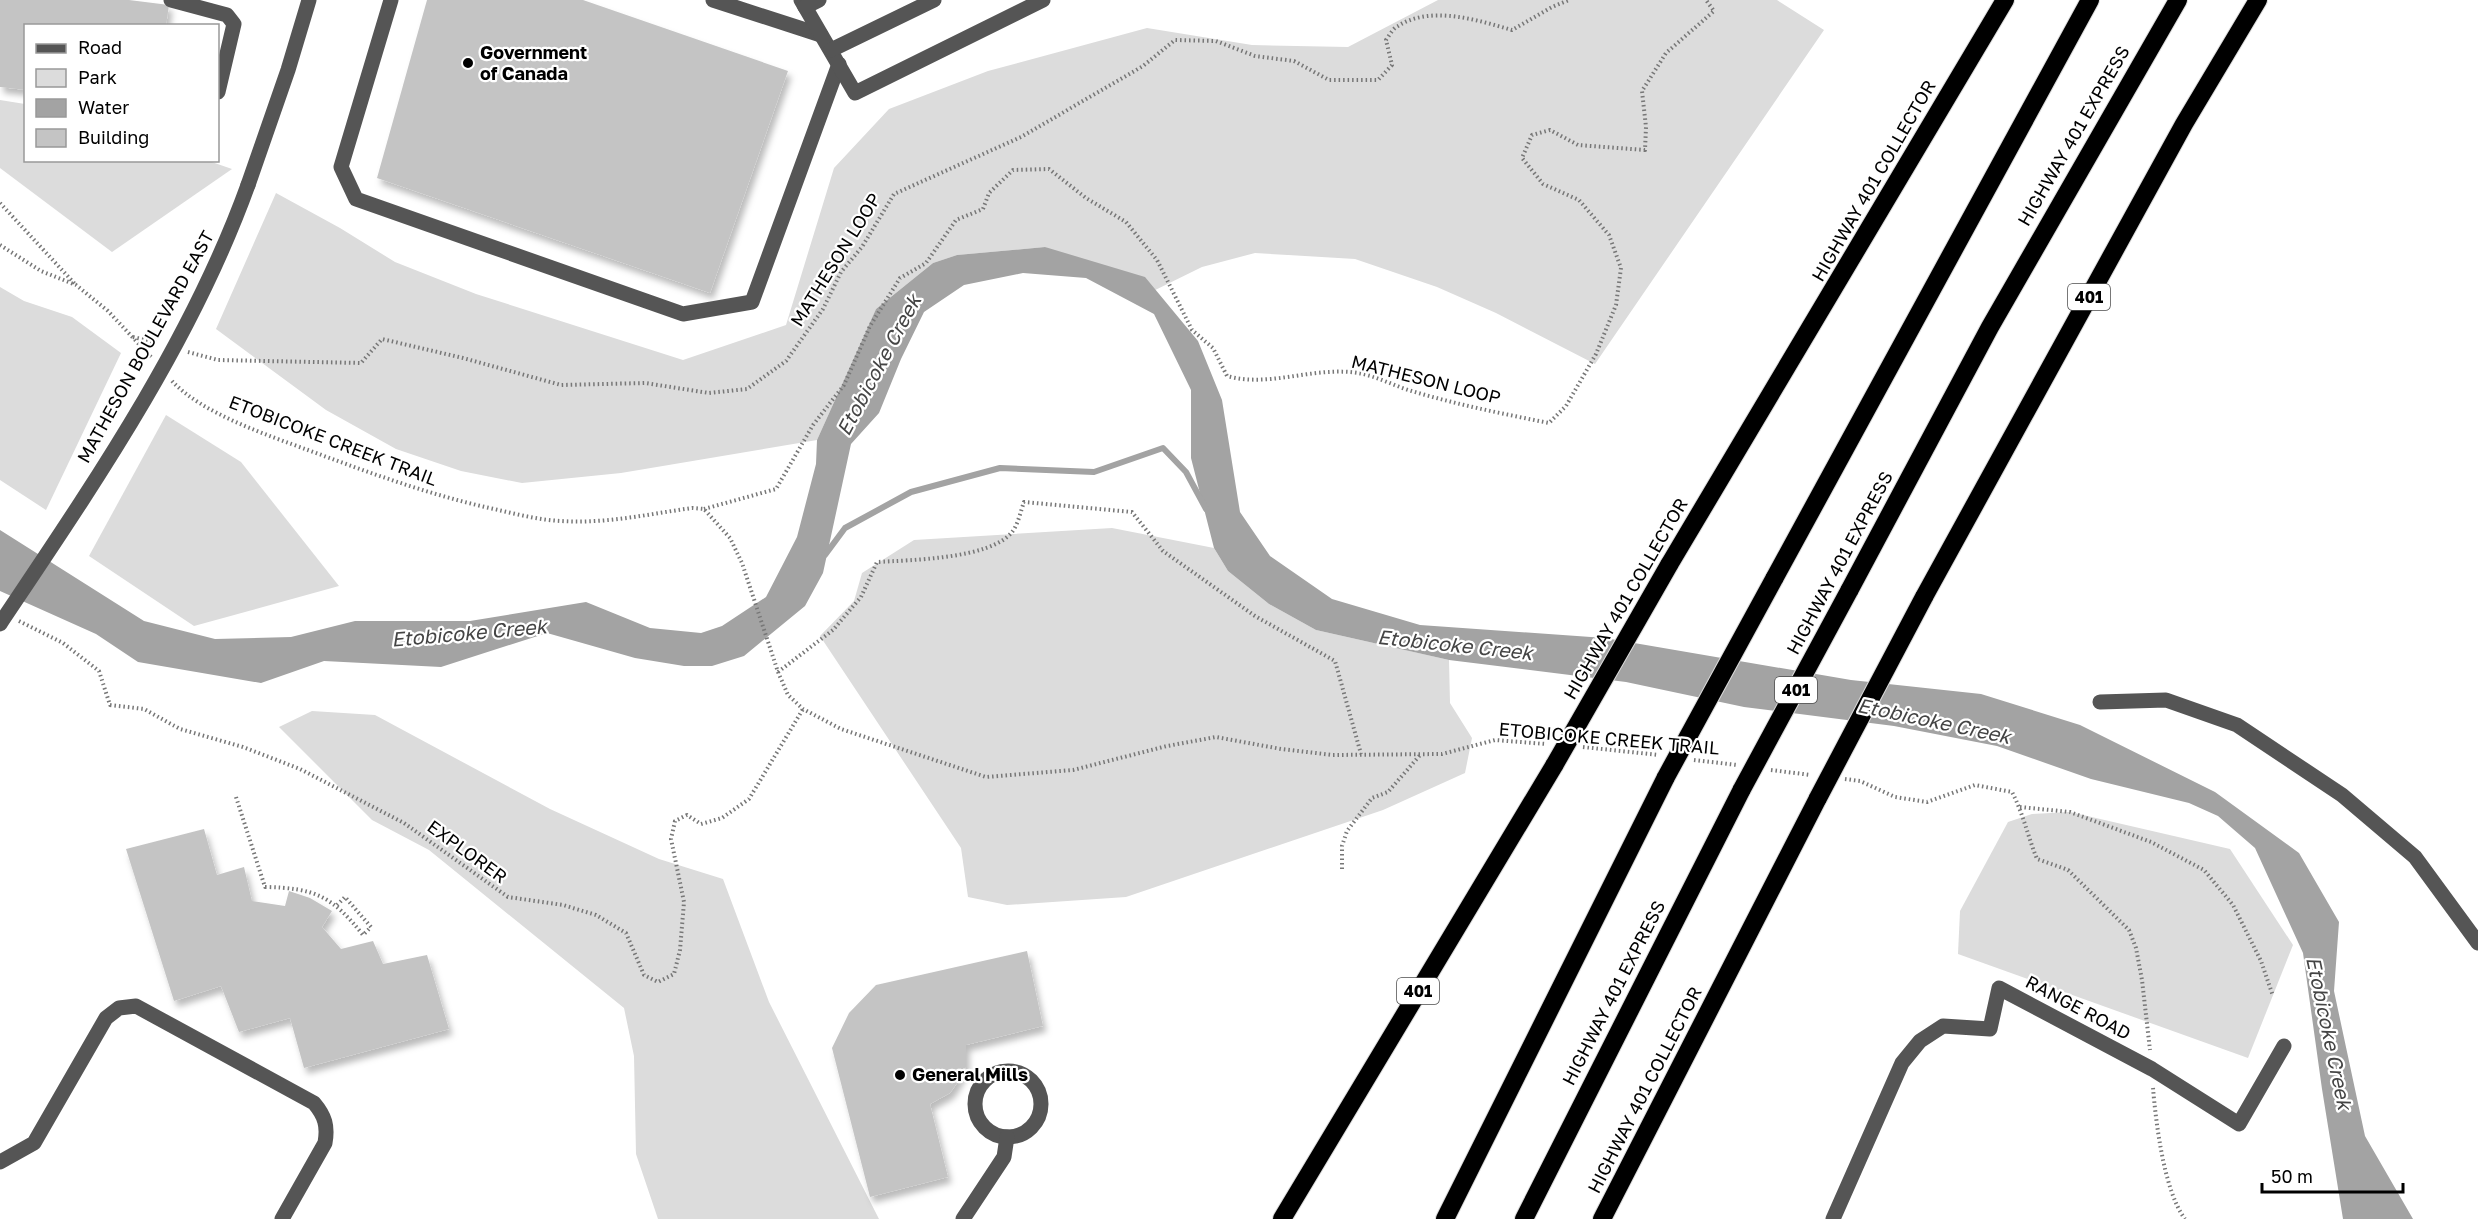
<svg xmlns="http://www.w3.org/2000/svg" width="2478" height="1219" font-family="'Golos Text',sans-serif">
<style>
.green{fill:#dcdcdc}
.water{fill:#a3a3a3}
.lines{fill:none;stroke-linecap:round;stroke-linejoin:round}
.stream{stroke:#a3a3a3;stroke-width:6}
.building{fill:#c4c4c4;filter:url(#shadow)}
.highway-casing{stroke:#dbdbdb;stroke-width:20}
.path{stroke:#777;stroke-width:4;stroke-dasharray:1.5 3;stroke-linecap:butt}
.minor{stroke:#555;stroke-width:15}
.highway{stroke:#000;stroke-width:18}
.highway-bridge-casing{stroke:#dbdbdb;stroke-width:20;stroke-linecap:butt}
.minor-bridge{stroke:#555;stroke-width:15}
.highway-bridge{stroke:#000;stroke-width:18}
.poi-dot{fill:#000;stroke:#fff;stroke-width:2}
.labels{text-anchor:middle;stroke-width:4.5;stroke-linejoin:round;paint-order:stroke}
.shield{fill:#fff;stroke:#4c4c4c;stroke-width:1.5}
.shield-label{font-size:16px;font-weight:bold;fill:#000}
.poi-label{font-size:18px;font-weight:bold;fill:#000;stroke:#fff;text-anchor:start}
.street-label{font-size:18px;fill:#000;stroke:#fff}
.water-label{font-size:20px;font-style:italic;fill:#444;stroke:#fff}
</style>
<defs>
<filter id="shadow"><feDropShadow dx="3.5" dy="6" stdDeviation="3" flood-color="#0004"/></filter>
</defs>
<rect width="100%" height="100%" fill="#fff"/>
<!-- green -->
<g class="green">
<path d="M1438,0H1777L1824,30L1595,364L1496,313L1437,287L1355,259L1255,253L1202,267L1141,297L1045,247L957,255L933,263L876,309L817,440L621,473L522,483L461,471L396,449L326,410L216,329L276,193L340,228L395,262L476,294L683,360L786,325L834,168L889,109L988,71L1147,28L1252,45L1348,47Z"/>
<path d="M0,100L25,104L26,160H206L232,169L112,252L0,168Z"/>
<path d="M0,287L24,301L72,317L121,353L46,510L0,480Z"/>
<path d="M166,415L241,462L339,586L194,626L89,556Z"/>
<path d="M1112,528L1214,548L1228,571L1269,604L1316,630L1449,660L1450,703L1472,738L1465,773L1383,810L1126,897L1007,905L968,897L961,848L820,636L854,601L862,573L914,540Z"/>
<path d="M312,711L375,715L550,809L659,859L723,879L769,1002L879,1219H658L636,1154L634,1056L624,1008L429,850L372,820L279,727Z"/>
<path d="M2070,812L2230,849L2293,945L2248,1058L1958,954L1960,911L2008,822L2032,814Z"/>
</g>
<!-- water -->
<path class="water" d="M1045,247L1145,277L1198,341L1222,400L1240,512L1270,556L1332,599L1420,625L1605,638L1851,680L1981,694L2080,725L2215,792L2299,853L2339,922L2334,991L2365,1136L2413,1219H2343L2322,1089L2303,953L2255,848L2218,816L2189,803L2091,779L1997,746L1894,726L1744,707L1626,682L1449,660L1316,630L1269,604L1228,571L1214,548L1191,458V390L1154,314L1086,278L1023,273L964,285L924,312L901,359L879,413L851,444L823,573L805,606L744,656L712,666H684L635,658L547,633L441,667L324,661L261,683L138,662L96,634L0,591V530L144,621L215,639L291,637L355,621H470L586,602L650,628L701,633L722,626L766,597L797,537L816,464L817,440L876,309L933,263L957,255Z"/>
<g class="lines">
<!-- stream -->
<path class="stream" d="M825,555L845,528L911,492L1000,468L1094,472L1163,448L1186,472L1206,509"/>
</g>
<!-- building -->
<g class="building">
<path d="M0,0H129L169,5L166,26H26V90L0,87Z"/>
<path d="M427,0H583L788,71L710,293L377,178Z"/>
<path d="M204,829L217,875L244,867L252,901L285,906L289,891L310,898L332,911L322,927L341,949L373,941L383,964L427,955L449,1029L304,1068L290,1018L239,1032L221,986L174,1001L126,849Z"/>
<path d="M1027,951L1043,1026L966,1045V1067L957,1083L950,1093L930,1104L948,1177L870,1197L832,1048L849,1013L876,985Z"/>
</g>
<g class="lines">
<defs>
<g id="highway">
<path d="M1669,565L2005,0"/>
<path d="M1774,579L2090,0"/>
<path d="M1849,591L1990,327L2178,0"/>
<path d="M1924,597L2184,124L2258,0"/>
<path d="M1282,1219L1555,764"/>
<path d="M1445,1219L1666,777"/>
<path d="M1524,1219L1742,789"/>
<path d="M1602,1219L1818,798"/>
</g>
</defs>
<!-- highway casing -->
<use href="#highway" class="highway-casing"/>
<!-- path -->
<g class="path">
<path d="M0,203L75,284"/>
<path d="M0,245L41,271L76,285L108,311L151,357"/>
<path d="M133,337L158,343"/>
<path d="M188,352L218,360L361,363L382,339L463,358L561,385L645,383L709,393L747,389L786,361L823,309L841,272L862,247L894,194L1021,137L1143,66L1175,40L1216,41L1255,56L1294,61L1329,80H1378L1392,65L1386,40C1389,36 1393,28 1398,26C1431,5 1477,20 1512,30L1552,7L1569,0"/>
<path d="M172,381C201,413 267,435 308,450C370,473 430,495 494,509C516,514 539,520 561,521C606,524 649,514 692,508L704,509L730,538L742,563L778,672L788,695L803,709L841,729L986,777L1073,770L1167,746L1216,737L1281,749L1333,755L1442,754L1495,740L1546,744"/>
<path d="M704,509L776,489L813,425L844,385L870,326L900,278L926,263L956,220L983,209L989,193L1013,170L1049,169L1086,198L1126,222L1157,260L1192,330L1213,348L1227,376C1270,388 1314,366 1358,373C1377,376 1396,387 1415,392C1459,405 1504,414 1549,423L1566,406L1596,354L1616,305L1621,268L1609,235L1579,200L1543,184L1522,158L1532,135L1550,130L1578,145L1645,150L1646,127L1642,91L1666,53L1714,11L1706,0"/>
<path d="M19,621L63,643L99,671L110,705L144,709L180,729L243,747L300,769L404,823L508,897L563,905L596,915L626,933L644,975L658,982L674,974L680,950L684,902L671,839L675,821L687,815L701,824L722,818L749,799L803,709"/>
<path d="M778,672L833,630L861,597L877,562C910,560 991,559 1012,532C1018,525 1021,510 1024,502L1132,512L1163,551L1255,616L1335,661L1361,754"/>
<path d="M1583,747L1659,755"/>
<path d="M1694,760L1737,765"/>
<path d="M1771,770L1811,775"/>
<path d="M1845,779L1860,781L1895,797L1927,802L1975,785L2012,792C2023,813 2028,837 2037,859L2068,870L2129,930L2136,948L2142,980L2150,1050"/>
<path d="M236,797L265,887C315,888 332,896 363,935L371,927L345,897L337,905"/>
<path d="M2020,807L2070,812L2151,842L2204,870L2233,905L2261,961L2273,996"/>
<path d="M1342,869V846L1347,831L1372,798L1388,792L1421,754"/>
<path d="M2153,1088C2156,1123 2164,1191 2185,1219"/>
</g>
<!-- minor -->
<g class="minor">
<path d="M171,0L227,15L234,24L218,92"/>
<path d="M391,0L341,167L356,199L683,314L752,302L839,64"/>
<path d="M713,0L821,35"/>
<path d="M801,0L855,93L1043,0"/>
<path d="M805,7L819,0"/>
<path d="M831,50L934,0"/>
<path d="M248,185L288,70L309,0"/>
<path d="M2100,702L2166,700L2237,725L2342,795L2415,857L2478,943"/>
<circle cx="1008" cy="1104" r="33"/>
<path d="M0,1162L34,1143L106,1018L119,1008L136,1006L314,1103C325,1116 328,1126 325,1143L282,1219"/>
<path d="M963,1219L1004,1157L1007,1137"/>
<path d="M1833,1219L1902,1063L1920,1041L1943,1026L1990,1029L1999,988L2152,1069L2239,1124L2284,1046"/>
</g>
<!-- highway -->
<use href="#highway" class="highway"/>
<defs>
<g id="highway-bridge">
<path d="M1555,764L1669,565"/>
<path d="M1666,777L1774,579"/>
<path d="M1742,789L1849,591"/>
<path d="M1818,798L1924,597"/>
</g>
</defs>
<!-- highway-bridge casing -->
<use href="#highway-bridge" class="highway-bridge-casing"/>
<!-- minor-bridge -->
<path class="minor-bridge" d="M0,624C93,485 191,343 248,185"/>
<!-- highway-bridge -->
<use href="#highway-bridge" class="highway-bridge"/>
</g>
<!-- markers -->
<g class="poi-dot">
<circle cx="468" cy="63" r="6"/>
<circle cx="900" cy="1075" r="6"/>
</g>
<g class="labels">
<!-- shield labels -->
<g class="shield">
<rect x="2068" y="284" width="42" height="26" rx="4.5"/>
<rect x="1775" y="677" width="42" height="26" rx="4.5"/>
<rect x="1397" y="978" width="42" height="26" rx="4.5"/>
</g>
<g class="shield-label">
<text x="2089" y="303">401</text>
<text x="1796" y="696">401</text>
<text x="1418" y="997">401</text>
</g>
<!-- poi labels -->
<g class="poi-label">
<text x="480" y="59">Government<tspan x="480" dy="21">of Canada</tspan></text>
<text x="912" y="1081">General Mills</text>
</g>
<!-- street labels -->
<g class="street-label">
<text transform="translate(2074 136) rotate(-60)" y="6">HIGHWAY 401 EXPRESS</text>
<text transform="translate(1874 181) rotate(-60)" y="6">HIGHWAY 401 COLLECTOR</text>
<text transform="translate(836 260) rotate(-58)" y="6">MATHESON LOOP</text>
<text transform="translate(146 347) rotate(-61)" y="6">MATHESON BOULEVARD EAST</text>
<text transform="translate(1426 380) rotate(14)" y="6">MATHESON LOOP</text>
<text transform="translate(333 441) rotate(21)" y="6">ETOBICOKE CREEK TRAIL</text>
<text transform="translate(1840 563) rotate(-62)" y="6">HIGHWAY 401 EXPRESS</text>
<text transform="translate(1626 599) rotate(-60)" y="6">HIGHWAY 401 COLLECTOR</text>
<text transform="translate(1609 739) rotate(5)" y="6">ETOBICOKE CREEK TRAIL</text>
<text transform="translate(467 852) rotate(36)" y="6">EXPLORER</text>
<text transform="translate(1614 993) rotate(-63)" y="6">HIGHWAY 401 EXPRESS</text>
<text transform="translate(2078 1008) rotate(28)" y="6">RANGE ROAD</text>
<text transform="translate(1645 1090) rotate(-63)" y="6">HIGHWAY 401 COLLECTOR</text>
</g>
<!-- water labels -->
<g class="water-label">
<text transform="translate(879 365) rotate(-62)" y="7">Etobicoke Creek</text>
<text transform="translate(469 633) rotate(-5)" y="7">Etobicoke Creek</text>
<text transform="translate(1455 645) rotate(6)" y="7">Etobicoke Creek</text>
<text transform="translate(1934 721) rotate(12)" y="7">Etobicoke Creek</text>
<text transform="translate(2329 1033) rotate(78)" y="7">Etobicoke Creek</text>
</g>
</g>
<!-- legend -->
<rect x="24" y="24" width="195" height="138" fill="#ffffff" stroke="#999999" stroke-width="1.5"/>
<rect x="36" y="44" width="30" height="9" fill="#555555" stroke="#999999" stroke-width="1.5"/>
<text x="78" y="54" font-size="18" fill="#000000">Road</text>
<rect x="36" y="69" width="30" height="18" fill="#dcdcdc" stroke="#999999" stroke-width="1.5"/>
<text x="78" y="84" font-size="18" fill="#000000">Park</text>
<rect x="36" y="99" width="30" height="18" fill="#a3a3a3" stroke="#999999" stroke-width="1.5"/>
<text x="78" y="114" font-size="18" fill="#000000">Water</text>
<rect x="36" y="129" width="30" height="18" fill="#c4c4c4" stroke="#999999" stroke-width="1.5"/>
<text x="78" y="144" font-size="18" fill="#000000">Building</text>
<!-- scale -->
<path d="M2262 1183v9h141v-9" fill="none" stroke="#000000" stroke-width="3"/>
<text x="2271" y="1183" font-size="18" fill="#000000" stroke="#ffffff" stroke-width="4.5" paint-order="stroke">50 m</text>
</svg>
